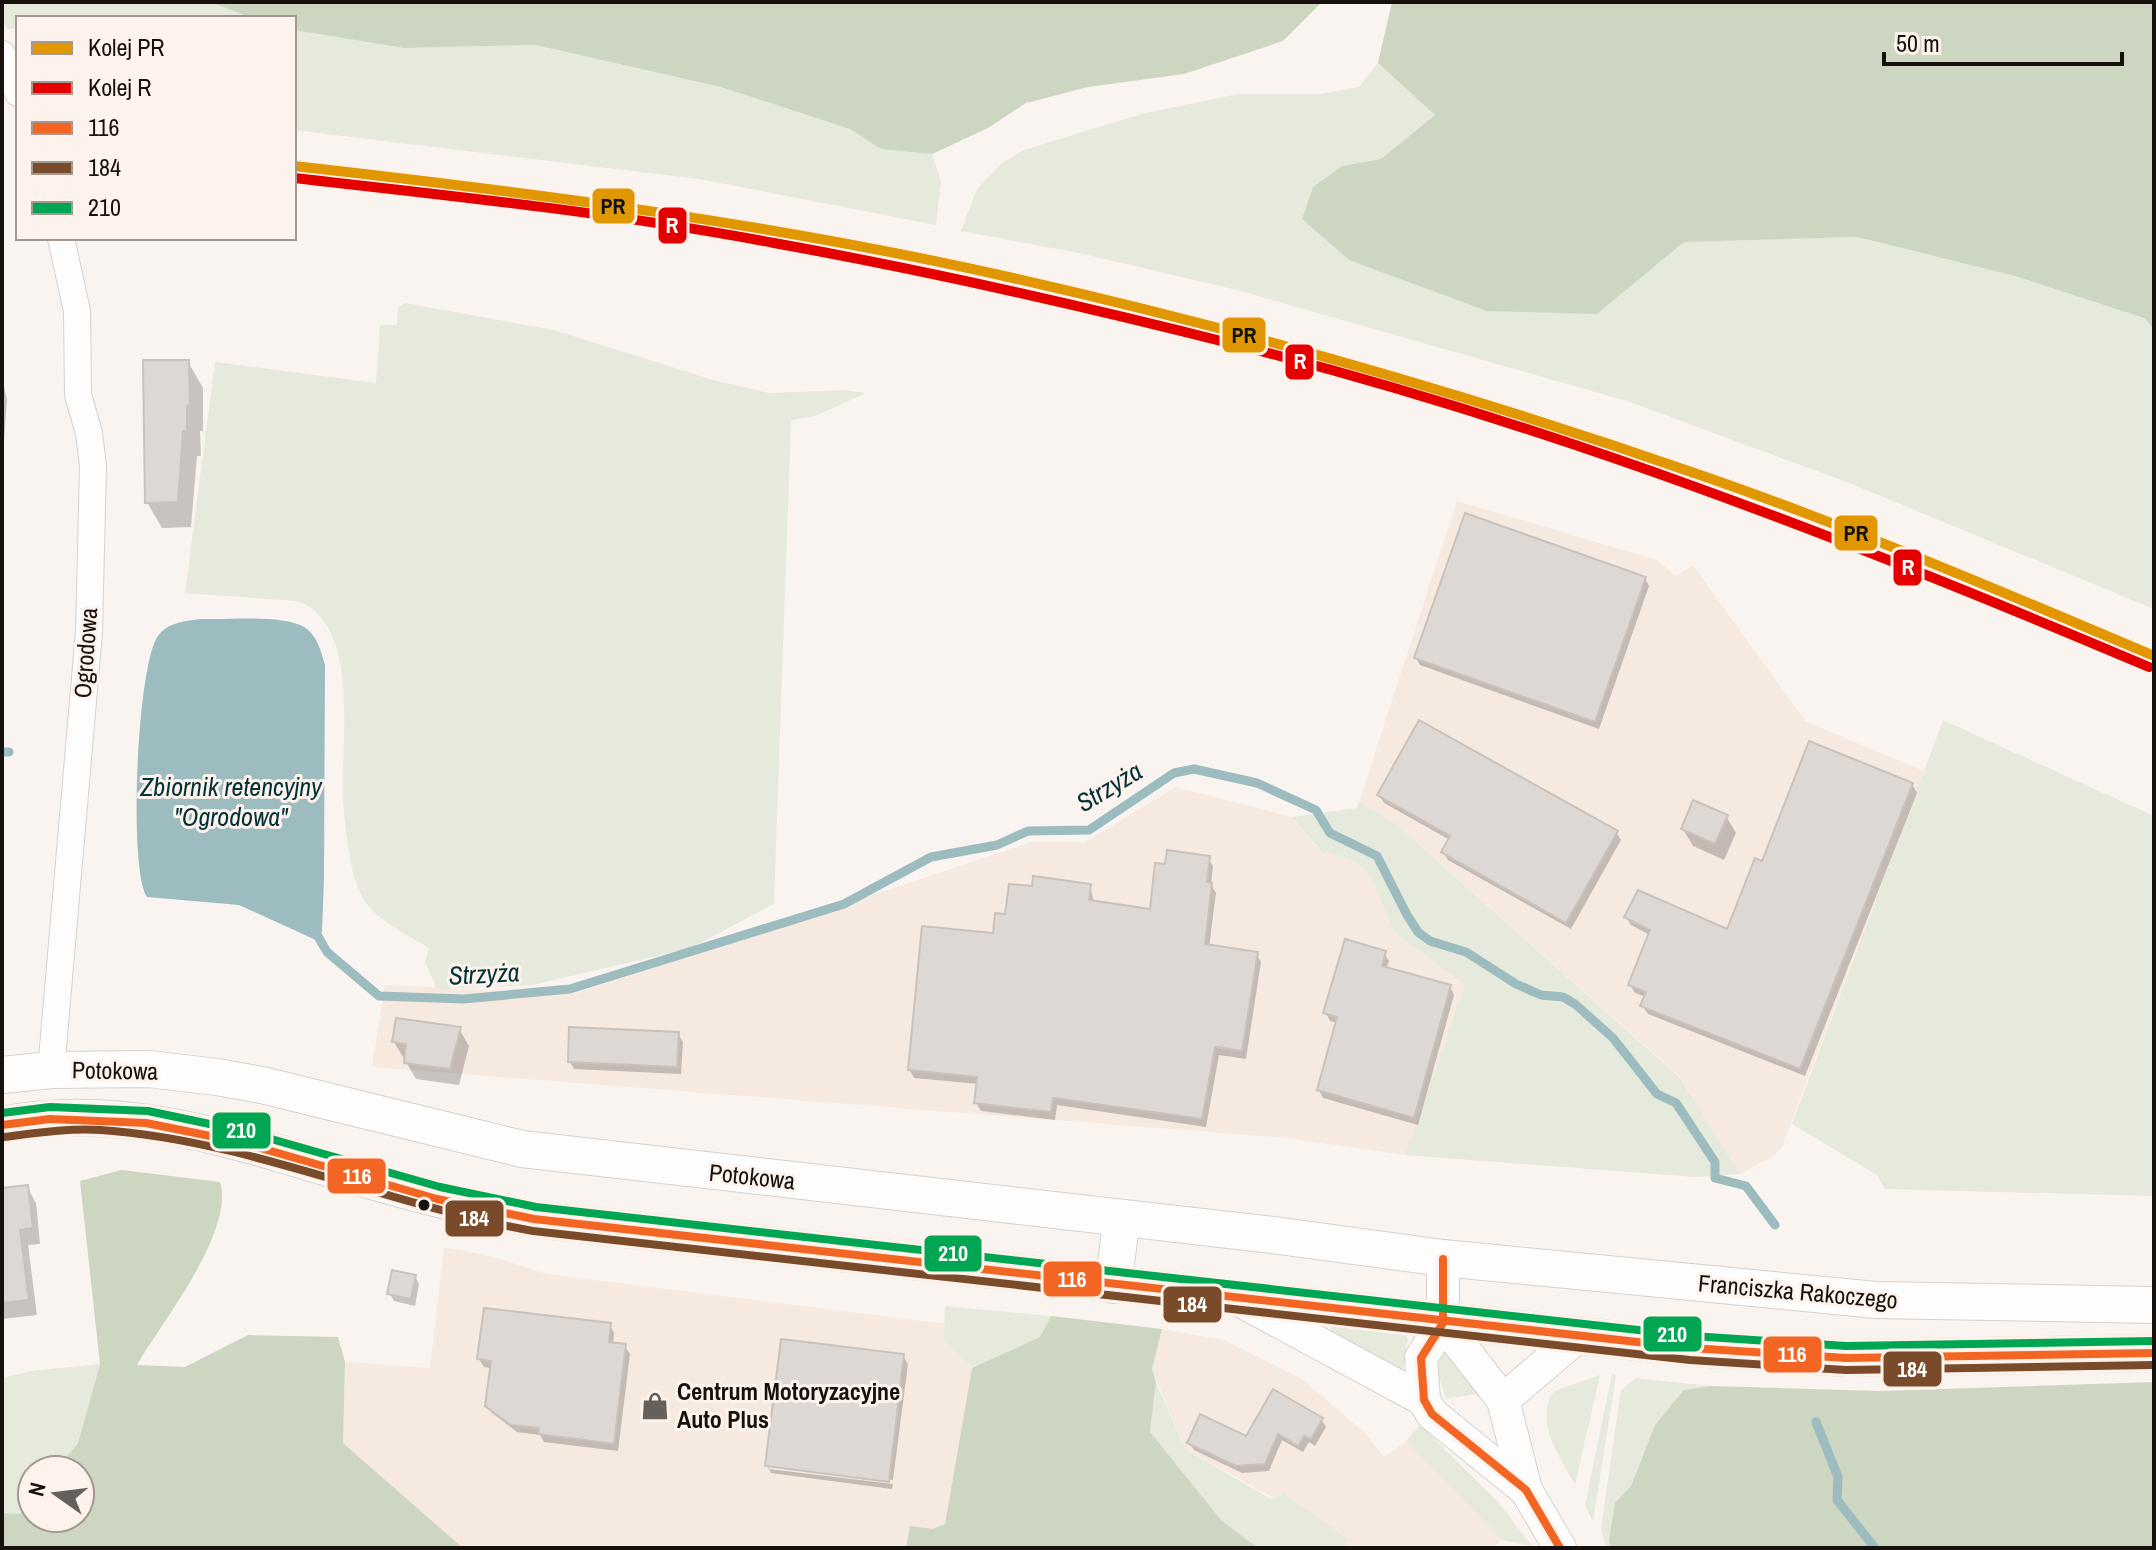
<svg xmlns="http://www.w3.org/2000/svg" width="2156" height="1550" font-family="'Archivo Narrow',sans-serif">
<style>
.built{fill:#f6e9e0}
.green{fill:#e5eadd}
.forest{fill:#ccd6c1}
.water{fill:#9cbcc0}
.shadow{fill:#0003}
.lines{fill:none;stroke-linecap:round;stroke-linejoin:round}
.stream{stroke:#9cbcc0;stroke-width:9}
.building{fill:#ded8d4;stroke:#c8c2be;stroke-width:2}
.minor-casing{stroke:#d7d1cc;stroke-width:28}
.tertiary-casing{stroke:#d7d1cc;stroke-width:34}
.secondary-casing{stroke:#d7d1cc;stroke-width:38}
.minor{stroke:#fefdfd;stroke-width:26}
.tertiary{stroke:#fefdfd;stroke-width:32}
.secondary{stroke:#fefdfd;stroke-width:36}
.bus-1-casing{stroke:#fef3ec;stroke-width:14}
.bus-2-casing{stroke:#fef3ec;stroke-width:14}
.bus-3-casing{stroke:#fef3ec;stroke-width:14}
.bus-1{stroke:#f26522;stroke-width:8}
.bus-2{stroke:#7a4b2a;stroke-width:8}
.bus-3{stroke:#00a651;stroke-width:8}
.rail-1-casing{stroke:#fef3ec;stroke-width:16}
.rail-2-casing{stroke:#fef3ec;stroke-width:16}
.rail-1{stroke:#e19701;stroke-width:10}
.rail-2{stroke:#e50000;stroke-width:10}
.bus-dot{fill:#17110e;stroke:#fef3ec;stroke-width:3}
.labels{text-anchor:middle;stroke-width:6;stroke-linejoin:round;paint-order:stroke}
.street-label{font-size:24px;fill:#17110e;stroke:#fef3ec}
.poi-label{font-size:24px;font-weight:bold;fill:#17110e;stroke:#fef3ec;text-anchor:start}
.water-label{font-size:26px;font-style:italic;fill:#003238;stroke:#fef3ec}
.line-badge{stroke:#fef3ec;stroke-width:3}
.badge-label{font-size:22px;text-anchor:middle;font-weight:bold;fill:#fff}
.pale-badge-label{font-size:22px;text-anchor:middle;font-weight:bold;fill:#111}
</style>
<rect width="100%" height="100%" fill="#faf4f0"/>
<!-- built -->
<g class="built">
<path d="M1457,501L1657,560L1676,576L1693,565L1805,721L1924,771L1782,1147L1775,1155L1740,1174L1680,1077L1396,824L1359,802Z"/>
<path d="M1176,787L1292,817L1316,847L1352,860L1369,873L1394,932L1465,985L1405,1155L1287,1138L372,1067L385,985L574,994L1032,842H1085Z"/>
<path d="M444,1247L494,1257L546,1274L946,1324L944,1340L972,1368L945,1524L933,1529L911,1526L906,1548H463L343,1443L345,1362L430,1368Z"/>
<path d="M1162,1329L1224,1340L1302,1379L1365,1433L1384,1457L1406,1441L1502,1540L1493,1548H1345L1347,1539L1185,1449L1152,1369Z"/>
</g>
<!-- green -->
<g class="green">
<path d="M2,2H210L252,18H18V36L14,28L8,30L2,20Z"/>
<path d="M294,30L404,48L534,45L721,87L850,129L881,149L932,154L941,182L936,225L699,179L294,130Z"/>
<path d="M1378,63L1435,115L1381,159L1342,166L1313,187L1302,219L1350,260L1404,279L1597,314L1684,242L1857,237L2015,276L2144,318L2154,329V609L1849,483L1627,401L1237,290L1079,253L961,231L977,189L1002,163L1024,150L1141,114L1238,94H1320L1359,87Z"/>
<path d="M405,303L554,330L713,380L769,393L845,390L866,393L815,416L791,420L774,904L691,948L532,985L437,989L425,963L429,948C405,933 369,918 359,890C348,862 345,827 343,798C340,744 362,623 297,601L185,593L215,362L376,383L380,325H397L398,308Z"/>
<path d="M1943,720L2154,816V1196L1885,1189L1877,1175L1792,1124Z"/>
<path d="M1359,802L1396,824L1680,1078L1740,1174L1694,1177L1405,1155L1465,985L1394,932L1369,873L1352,860L1326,851L1324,855L1292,817L1357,808Z"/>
<path d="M945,1306L1051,1316L1040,1337L972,1368L944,1340Z"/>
<path d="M1332,1327L1405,1334L1408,1340L1402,1372L1328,1333Z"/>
<path d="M1442,1346L1482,1393L1446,1399L1434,1359Z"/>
<path d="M100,1364L78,1443L56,1470H32V1500L20,1515L2,1513V1378L31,1371Z"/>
<path d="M1612,1374L1616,1375L1593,1522L1585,1505Z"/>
<path d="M1600,1375L1575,1485C1561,1458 1533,1421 1554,1391Z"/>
<path d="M1636,1378L1711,1386L1684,1390L1641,1459L1631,1486L1615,1504L1609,1540L1611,1548H1606L1601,1528L1621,1390Z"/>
<path d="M1156,1382L1185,1449L1271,1499L1284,1494L1348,1539L1345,1548H1258L1222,1521L1150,1432Z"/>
<path d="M1420,1425L1498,1502L1532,1546L1502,1540L1406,1441Z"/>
</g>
<!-- forest -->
<g class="forest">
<path d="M210,2H1322L1283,41L1184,74L1088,87L1026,103L988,128L932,154L881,149L850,129L721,87L535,45L404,48L294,30V18H252Z"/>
<path d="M1392,2H2154V329L2144,318L2015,276L1857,237L1684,242L1597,314L1487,311L1349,260L1302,219L1313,187L1342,166L1381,159L1435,115L1378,63Z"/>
<path d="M122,1170L220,1182C235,1232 161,1323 137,1365L185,1367L248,1335L338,1337L345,1362L343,1443L463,1548H2V1513L20,1514L32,1500V1518H80V1470H56L78,1443L100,1364L80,1181Z"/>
<path d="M1051,1316L1162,1329L1152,1369L1156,1382L1150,1432L1222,1521L1258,1548H906L910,1526L933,1529L945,1524L972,1368L1040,1337Z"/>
<path d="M2154,1382V1548H1611L1609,1540L1615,1503L1631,1486L1655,1425L1684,1390L1711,1386L1880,1391Z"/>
</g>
<!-- water -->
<path class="water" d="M202,619C228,620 282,614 304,627C317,635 321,651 325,665L324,878L322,931L318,941L239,905L147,897C128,870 137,664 158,636C168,622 186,621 202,619Z"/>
<!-- shadow -->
<g class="shadow">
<path d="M188,362L203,388V431H200L201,456H197L191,527L162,528L147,502Z"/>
<path d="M2,378L7,399L2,470Z"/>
<path d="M1645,578L1649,586L1599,729L1420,665L1416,658Z"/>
<path d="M1912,784L1917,793L1805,1076L1648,1014L1643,1006L1646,997L1635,993L1630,985L1650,935L1631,925L1626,917L1728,931L1763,864Z"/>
<path d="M1379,795L1616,832L1621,840L1571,929L1448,860L1443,852L1450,840L1384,803Z"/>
<path d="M1726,816L1736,833L1724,860L1693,846L1683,829Z"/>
<path d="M1208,858L1213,866L1211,885L1216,893L1209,947L1256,954L1261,962L1246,1059L1219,1055L1206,1127L1057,1105L1055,1120L981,1111L976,1103L979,1084L914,1078L910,1070L1007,916L1034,888L1090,886L1094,902L1152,911L1167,866Z"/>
<path d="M1384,953L1389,961L1386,969L1450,987L1454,995L1418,1125L1323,1098L1319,1090L1338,1023L1330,1021L1326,1013Z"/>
<path d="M459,1029L469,1046L459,1085L416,1079L394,1042Z"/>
<path d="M678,1034L683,1042L681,1074L574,1069L570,1062Z"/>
<path d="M27,1187L36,1203L40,1244L28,1245L37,1315L2,1319V1191Z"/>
<path d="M415,1276L419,1284L415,1306L394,1301L390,1294Z"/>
<path d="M610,1325L614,1333L613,1345L625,1346L630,1354L618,1451L544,1442L540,1435L517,1432L492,1413L487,1405L492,1368L484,1367L479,1359Z"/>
<path d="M903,1356L908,1364L893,1480L769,1465V1469L893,1484L892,1489L771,1473L767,1466Z"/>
<path d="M1321,1419L1326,1427L1315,1446L1309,1442L1303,1452L1282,1440L1269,1471L1242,1473L1194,1450L1189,1442L1247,1439Z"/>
</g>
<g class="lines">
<!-- stream -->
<g class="stream">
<path d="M2,752H9"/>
<path d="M312,926L327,952L379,996L464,999L570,989L844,904L931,857L997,845L1028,831L1089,830L1174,773L1194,769L1257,783L1316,810L1330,833L1377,856L1407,915L1418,932L1430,941L1466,952L1516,984L1541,995L1563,997L1575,1004L1613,1038L1657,1094L1676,1103L1715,1162V1178L1746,1186L1775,1225"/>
<path d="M1816,1422L1838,1477L1837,1500L1875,1548"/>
</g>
</g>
<!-- building -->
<g class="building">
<path d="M143,360H189L190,406H187V431H183L178,502L145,503Z"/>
<path d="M1465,513L1646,577L1595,722L1414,658Z"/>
<path d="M1419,720L1618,831L1566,923L1441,852L1450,836L1377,795Z"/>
<path d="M1809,741L1913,783L1800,1069L1640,1006L1646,992L1628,985L1650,930L1624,917L1638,890L1727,929L1755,858L1762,861Z"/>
<path d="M1693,800L1728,815L1715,844L1681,829Z"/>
<path d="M1167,850L1210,856L1207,882L1212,883L1205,944L1258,952L1242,1051L1215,1047L1202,1119L1053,1098L1051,1112L974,1103L977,1077L908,1070L922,926L993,933L995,913L1005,914L1009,884L1032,886L1033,876L1091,884L1089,900L1150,909L1155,863L1165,864Z"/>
<path d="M1345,939L1386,951L1382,966L1451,985L1414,1118L1317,1090L1337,1017L1323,1013Z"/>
<path d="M396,1018L461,1027L450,1069L404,1063L406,1044L392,1042Z"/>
<path d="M569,1027L679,1032L677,1067L568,1062Z"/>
<path d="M28,1185L33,1228L20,1230L29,1300L2,1303V1188Z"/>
<path d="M392,1270L416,1275L411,1299L387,1294Z"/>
<path d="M484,1308L611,1323L609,1342L626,1344L614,1444L538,1434L539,1428L511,1425L485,1406L491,1361L477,1359Z"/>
<path d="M781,1339L904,1354L889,1482L765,1466Z"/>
<path d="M1273,1389L1323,1418L1311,1439L1304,1436L1298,1446L1278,1434L1265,1464L1236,1466L1187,1443L1200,1414L1246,1436Z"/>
</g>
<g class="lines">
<defs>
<g id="minor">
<path d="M2,54L18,93"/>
<path d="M51,1070L89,632L93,466L89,433L78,395L77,311L61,238"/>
</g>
<g id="tertiary">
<path d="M1443,1258V1323L1421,1358L1424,1400L1432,1414L1526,1490"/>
<path d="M1239,1300L1424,1400"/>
<path d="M1443,1323L1503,1400L1526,1490L1560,1548"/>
<path d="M1503,1400L1577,1337"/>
</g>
<g id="secondary">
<path d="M2,1075L51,1070L149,1069L217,1077L262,1085L522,1149L1273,1235L1443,1258L1876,1300L2154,1305"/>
<path d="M2,1125C132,1099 256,1148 379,1183C430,1198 482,1210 534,1219L1691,1348L1846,1358L2154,1353"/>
<path d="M1113,1285L1122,1218"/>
</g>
</defs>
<!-- minor casing -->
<use href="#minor" class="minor-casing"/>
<!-- tertiary casing -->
<use href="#tertiary" class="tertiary-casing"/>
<!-- secondary casing -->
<use href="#secondary" class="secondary-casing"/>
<!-- minor -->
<use href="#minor" class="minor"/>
<!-- tertiary -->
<use href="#tertiary" class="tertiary"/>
<!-- secondary -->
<use href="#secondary" class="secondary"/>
<defs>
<g id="bus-1">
<path d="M2,1125L50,1119L146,1123L240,1142L437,1199L534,1219L1691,1348L1846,1358L2154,1353"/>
<path d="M1443,1259V1323L1421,1358L1424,1400L1432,1414L1526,1490L1560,1548"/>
</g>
<path id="bus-2" d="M4,1137C36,1133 68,1128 101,1130C248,1140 387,1205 533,1231L1690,1360L1846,1370L2154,1365"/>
<path id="bus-3" d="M2,1113L50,1107L148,1111L243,1131L440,1187L536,1207L1692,1336L1846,1346L2154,1341"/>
</defs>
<!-- bus-1 casing -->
<use href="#bus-1" class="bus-1-casing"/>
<!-- bus-2 casing -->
<use href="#bus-2" class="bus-2-casing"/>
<!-- bus-3 casing -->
<use href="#bus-3" class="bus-3-casing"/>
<!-- bus-1 -->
<use href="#bus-1" class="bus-1"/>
<!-- bus-2 -->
<use href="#bus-2" class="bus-2"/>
<!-- bus-3 -->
<use href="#bus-3" class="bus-3"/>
<defs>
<path id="rail-1" d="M294,166C535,193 776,224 1013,278C1247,331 1477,397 1703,476C1856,529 2005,593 2154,656"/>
<path id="rail-2" d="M294,178C454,196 615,213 774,243C929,271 1084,306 1237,345C1551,424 1852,541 2149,667"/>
</defs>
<!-- rail-1 casing -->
<use href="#rail-1" class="rail-1-casing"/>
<!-- rail-2 casing -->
<use href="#rail-2" class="rail-2-casing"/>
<!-- rail-1 -->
<use href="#rail-1" class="rail-1"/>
<!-- rail-2 -->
<use href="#rail-2" class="rail-2"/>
</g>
<!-- icons -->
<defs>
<symbol id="shop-bare" viewBox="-9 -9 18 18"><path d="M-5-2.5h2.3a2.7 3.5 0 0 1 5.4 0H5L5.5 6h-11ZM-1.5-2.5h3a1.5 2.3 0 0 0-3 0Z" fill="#66605d" stroke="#fef3ec" stroke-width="2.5" paint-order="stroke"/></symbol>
</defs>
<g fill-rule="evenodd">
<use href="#shop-bare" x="635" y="1386" width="40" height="40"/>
</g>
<!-- markers -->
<circle class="bus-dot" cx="424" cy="1205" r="7"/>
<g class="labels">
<!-- street labels -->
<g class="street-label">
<text transform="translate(86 653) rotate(-86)" y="8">Ogrodowa</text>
<text transform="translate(115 1071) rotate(1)" y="8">Potokowa</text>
<text transform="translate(752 1177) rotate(6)" y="8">Potokowa</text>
<text transform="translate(1798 1292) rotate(5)" y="8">Franciszka Rakoczego</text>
</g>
<!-- poi labels -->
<g class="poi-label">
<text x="677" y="1400">Centrum Motoryzacyjne<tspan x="677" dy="28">Auto Plus</tspan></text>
</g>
<!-- water labels -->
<g class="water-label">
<text x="231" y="796">Zbiornik retencyjny<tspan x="231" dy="30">"Ogrodowa"</tspan></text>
<text transform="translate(1109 787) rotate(-31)" y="9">Strzyża</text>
<text transform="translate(484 974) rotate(-3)" y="9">Strzyża</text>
</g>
</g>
<g class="line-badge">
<rect x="591" y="187" width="45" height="38" rx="8" fill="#e19701"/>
<rect x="657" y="206" width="31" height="39" rx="8" fill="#e50000"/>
<rect x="1221" y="316" width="46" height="38" rx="8" fill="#e19701"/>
<rect x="1284" y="343" width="31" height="38" rx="8" fill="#e50000"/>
<rect x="1833" y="514" width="46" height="38" rx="8" fill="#e19701"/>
<rect x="1892" y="548" width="31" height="39" rx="8" fill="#e50000"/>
<rect x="211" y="1111" width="61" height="39" rx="8" fill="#00a651"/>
<rect x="326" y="1157" width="61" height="38" rx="8" fill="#f26522"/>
<rect x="444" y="1199" width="61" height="39" rx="8" fill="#7a4b2a"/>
<rect x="923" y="1234" width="60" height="39" rx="8" fill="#00a651"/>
<rect x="1042" y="1260" width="61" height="38" rx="8" fill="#f26522"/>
<rect x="1162" y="1285" width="61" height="39" rx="8" fill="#7a4b2a"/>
<rect x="1642" y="1315" width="61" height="38" rx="8" fill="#00a651"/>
<rect x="1762" y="1335" width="61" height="39" rx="8" fill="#f26522"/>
<rect x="1882" y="1350" width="61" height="38" rx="8" fill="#7a4b2a"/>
</g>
<g class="badge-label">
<text x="672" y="233">R</text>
<text x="1300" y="369">R</text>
<text x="1908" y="575">R</text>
<text x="241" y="1138">210</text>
<text x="357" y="1184">116</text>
<text x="474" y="1226">184</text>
<text x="953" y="1261">210</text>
<text x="1072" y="1287">116</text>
<text x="1192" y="1312">184</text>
<text x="1672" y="1342">210</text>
<text x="1792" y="1362">116</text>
<text x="1912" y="1377">184</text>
</g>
<g class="pale-badge-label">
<text x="613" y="214">PR</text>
<text x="1244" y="343">PR</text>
<text x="1856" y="541">PR</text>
</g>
<!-- border -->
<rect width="2156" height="1550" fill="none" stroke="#17110e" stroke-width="8"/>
<!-- legend -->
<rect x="16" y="16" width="280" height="224" fill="#fef3ec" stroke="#a29993" stroke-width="2"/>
<rect x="32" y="42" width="40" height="12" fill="#e19701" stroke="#a29993" stroke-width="2"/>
<text x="88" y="56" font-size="24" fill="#17110e">Kolej PR</text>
<rect x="32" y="82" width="40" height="12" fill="#e50000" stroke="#a29993" stroke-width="2"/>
<text x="88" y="96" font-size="24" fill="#17110e">Kolej R</text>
<rect x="32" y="122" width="40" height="12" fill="#f26522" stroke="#a29993" stroke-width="2"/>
<text x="88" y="136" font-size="24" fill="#17110e">116</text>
<rect x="32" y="162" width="40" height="12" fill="#7a4b2a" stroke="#a29993" stroke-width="2"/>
<text x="88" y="176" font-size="24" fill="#17110e">184</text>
<rect x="32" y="202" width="40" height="12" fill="#00a651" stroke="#a29993" stroke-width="2"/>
<text x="88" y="216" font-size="24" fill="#17110e">210</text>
<!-- north arrow -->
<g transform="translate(56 1494) rotate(284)"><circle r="38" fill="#fef3ec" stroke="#a29993" stroke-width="2"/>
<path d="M0-6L14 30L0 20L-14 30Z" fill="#66605d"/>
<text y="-12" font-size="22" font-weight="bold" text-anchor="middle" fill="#17110e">N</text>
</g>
<!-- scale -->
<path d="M1884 52v12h238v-12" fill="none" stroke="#17110e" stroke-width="4"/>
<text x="1896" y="52" font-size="24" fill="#17110e" stroke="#fef3ec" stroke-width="6" paint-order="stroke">50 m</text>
</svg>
